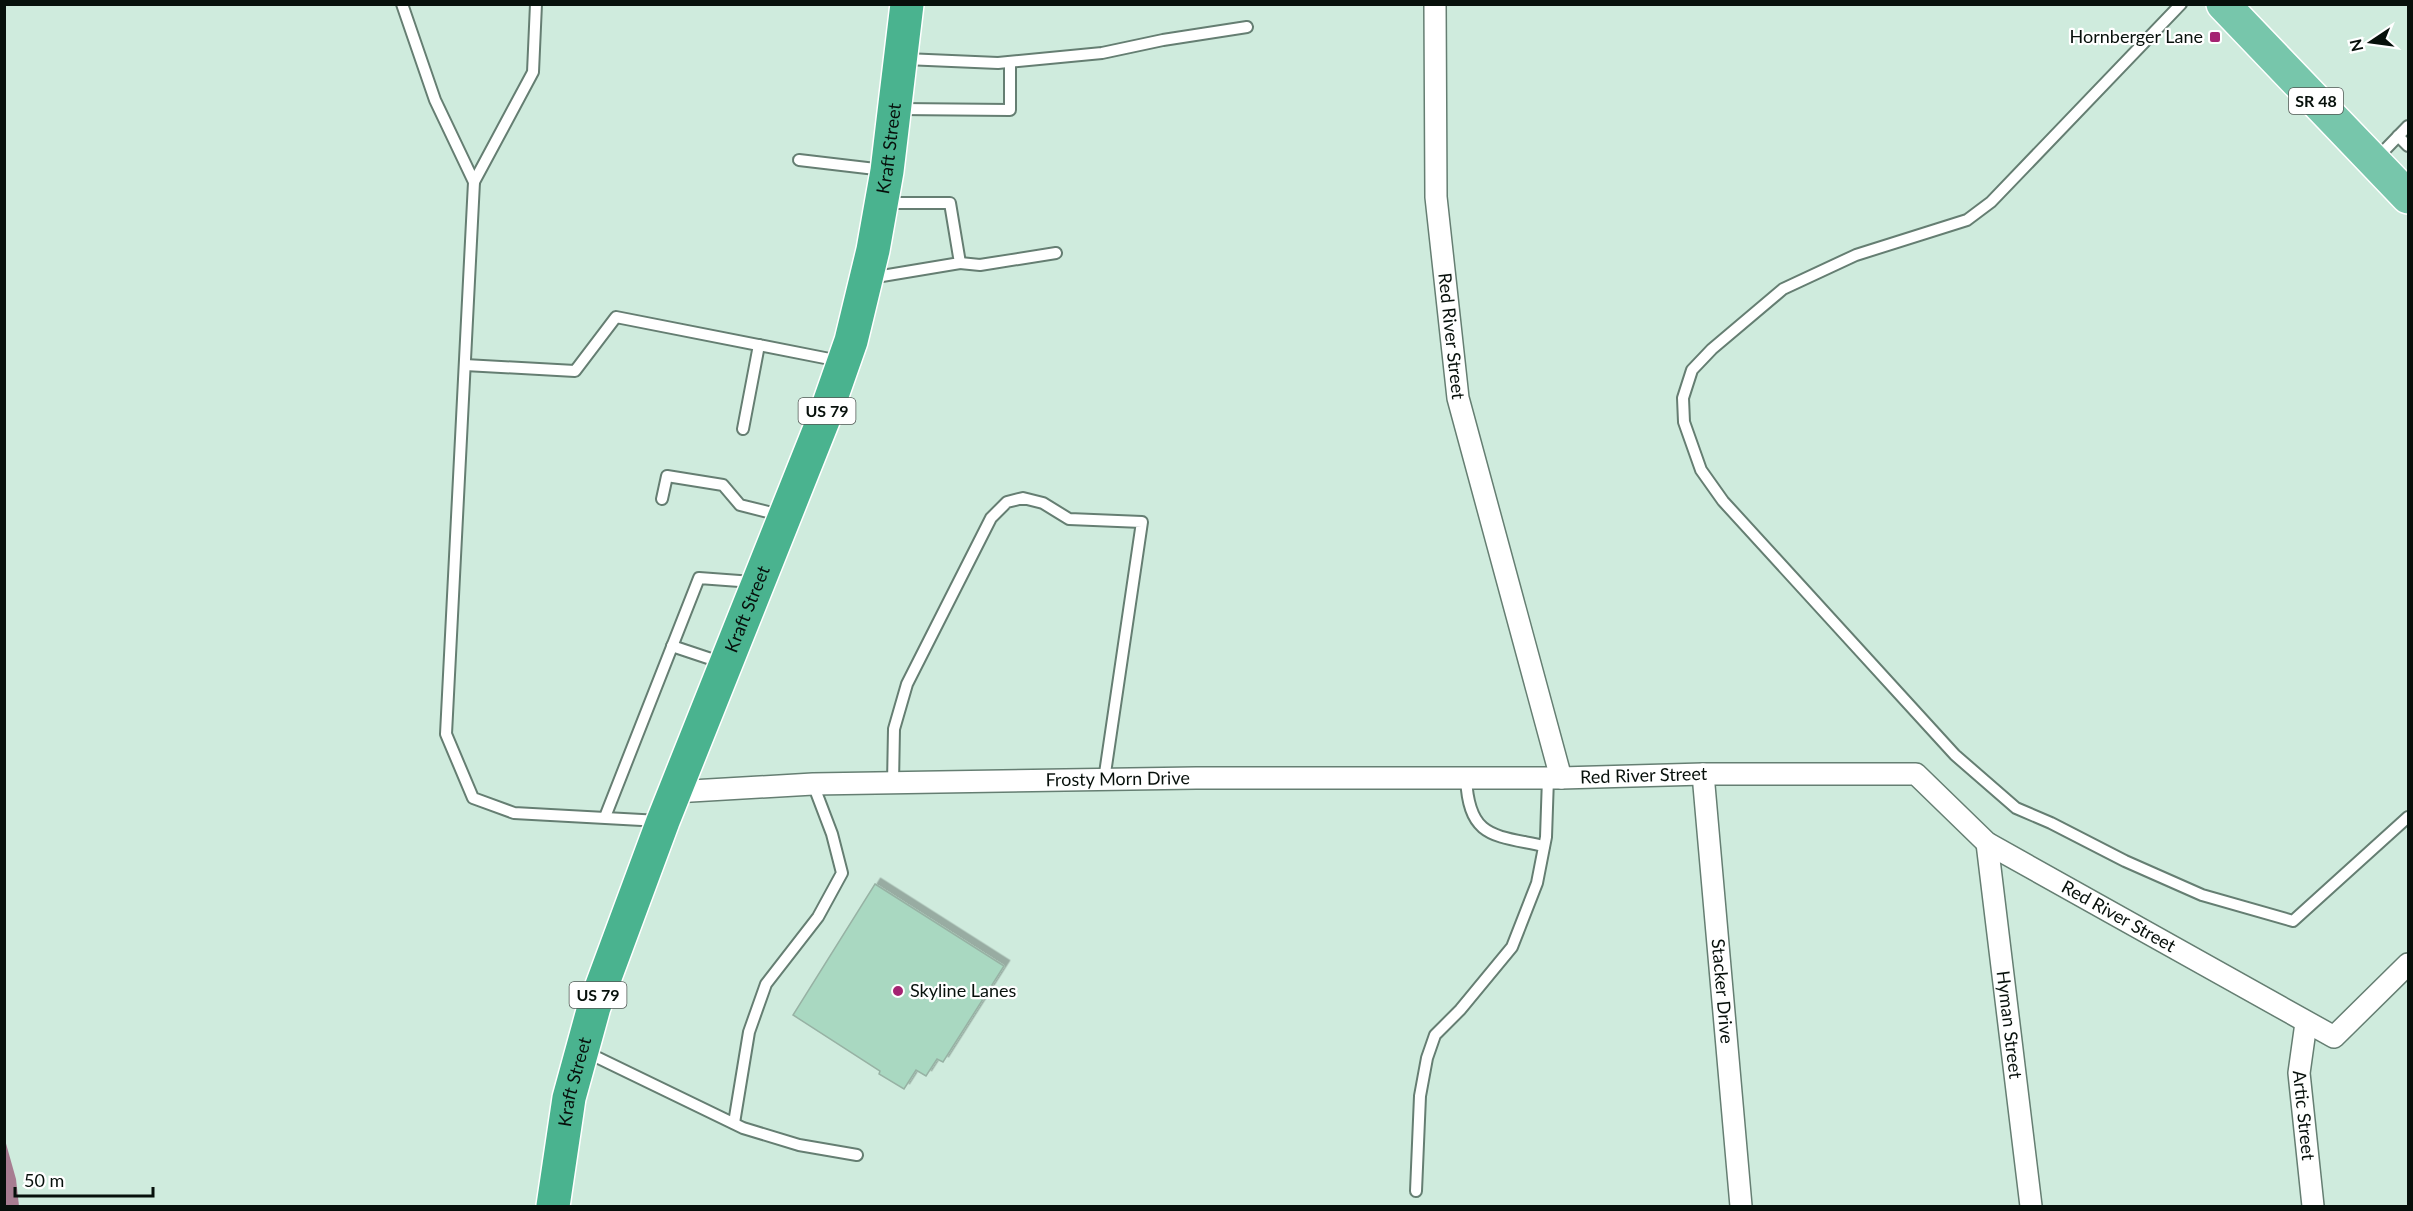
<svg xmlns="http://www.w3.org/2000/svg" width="2413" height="1211" font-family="Lato,sans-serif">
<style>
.water{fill:#a77d91}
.building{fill:#a9d8c1;stroke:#97b2a4;stroke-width:1.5;filter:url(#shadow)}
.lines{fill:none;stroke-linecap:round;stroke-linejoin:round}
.service-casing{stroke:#657e72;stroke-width:14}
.minor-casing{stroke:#657e72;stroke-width:24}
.primary-casing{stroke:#fff;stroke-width:36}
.trunk-casing{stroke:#fff;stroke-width:36}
.service{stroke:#fff;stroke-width:10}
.minor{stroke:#fff;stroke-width:21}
.primary{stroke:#77c6ab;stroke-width:33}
.trunk{stroke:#4ab38f;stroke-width:33}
.poi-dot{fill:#a52372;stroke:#fff;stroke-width:2}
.labels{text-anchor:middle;stroke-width:4.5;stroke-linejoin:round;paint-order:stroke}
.shield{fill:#fff;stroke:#515854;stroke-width:1.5}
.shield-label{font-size:16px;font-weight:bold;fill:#07100b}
.poi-label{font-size:18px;fill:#07100b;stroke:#fff;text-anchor:end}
.street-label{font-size:18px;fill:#07100b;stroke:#fff}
</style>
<defs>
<filter id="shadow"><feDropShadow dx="5.5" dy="-5.5" stdDeviation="0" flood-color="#0004"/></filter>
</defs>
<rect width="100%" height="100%" fill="#cfebdd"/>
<!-- water -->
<path class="water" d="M5,1140L16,1179L19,1206H5Z"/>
<!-- building -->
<path class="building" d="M875,884L1004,966L943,1062L937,1059L926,1076L916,1070L904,1089L879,1074L880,1071L793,1015Z"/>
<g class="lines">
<defs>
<g id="service">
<path d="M402,4L435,100L474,182L446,734L473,798L514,813L660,821"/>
<path d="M2181,4L1991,202L1967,220L1856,255L1783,289L1712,349L1692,370L1683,398L1684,422L1701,470L1723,501L1955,755L2016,808L2051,823L2125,861L2202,895L2293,921L2408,817"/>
<path d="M905,59L998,63L1102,53L1163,40L1247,27"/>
<path d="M899,109L1010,110V62"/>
<path d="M2398,136L2408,146"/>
<path d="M799,160L884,170"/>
<path d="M2375,160L2408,126"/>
<path d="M474,182L533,72L536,4"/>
<path d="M960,263L980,265L1056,253"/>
<path d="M870,278L960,263L950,203H885"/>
<path d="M465,365L575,371L616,317L840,361"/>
<path d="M743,429L759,345"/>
<path d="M662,499L667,476L723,485L740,505L780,515"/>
<path d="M672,646L723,663"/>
<path d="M1466,778C1469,839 1494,835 1544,846"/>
<path d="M893,783L894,729L907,684L991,518L1007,502L1023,498L1043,503L1069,519L1142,522L1104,780"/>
<path d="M605,817L699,578L753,582"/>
<path d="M584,1051L743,1128L799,1145L857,1155"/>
<path d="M734,1123L749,1032L766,984L818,917L842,873L832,834L813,784"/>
<path d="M1416,1191L1420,1096L1427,1058L1435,1035L1460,1010L1512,947L1537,883L1546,837L1548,778"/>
</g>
<g id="minor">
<path id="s1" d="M1435,4L1436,197L1458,398L1561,778"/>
<path id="s2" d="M1703,774L1741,1206"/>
<path id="s3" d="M674,792L813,784L1196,778H1561L1703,774H1916L1987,843L2334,1037L2408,964"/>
<path id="s4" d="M1987,843L2031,1206"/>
<path id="s5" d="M2306,1023L2299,1073L2313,1206"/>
</g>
<path id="primary" d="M2223,4L2408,197"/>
<g id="trunk">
<path id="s6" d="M553,1206L569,1098L594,1007L663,821L824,418L851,341L873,250L887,171L907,4"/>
</g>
</defs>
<!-- service casing -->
<use href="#service" class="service-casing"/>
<!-- minor casing -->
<use href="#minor" class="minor-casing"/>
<!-- primary casing -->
<use href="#primary" class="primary-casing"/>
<!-- trunk casing -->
<use href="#trunk" class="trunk-casing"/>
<!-- service -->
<use href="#service" class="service"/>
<!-- minor -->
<use href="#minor" class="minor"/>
<!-- primary -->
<use href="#primary" class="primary"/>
<!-- trunk -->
<use href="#trunk" class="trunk"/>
</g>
<!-- markers -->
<g class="poi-dot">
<rect x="2209" y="31" width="12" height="12" rx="3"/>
<circle cx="898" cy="991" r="6"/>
</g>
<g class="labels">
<!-- shield labels -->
<g class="shield">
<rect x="2289" y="88" width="54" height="26" rx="4.5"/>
<rect x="798.5" y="398" width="57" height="26" rx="4.5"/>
<rect x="569.5" y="982" width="57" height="26" rx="4.5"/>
</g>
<g class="shield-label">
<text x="2316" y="107">SR 48</text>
<text x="827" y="417">US 79</text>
<text x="598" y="1001">US 79</text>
</g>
<!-- poi labels -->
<g class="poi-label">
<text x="2203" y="43">Hornberger Lane</text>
<text x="910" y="997" text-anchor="start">Skyline Lanes</text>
</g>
<!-- street labels -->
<g class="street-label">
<text dy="6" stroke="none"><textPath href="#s6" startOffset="1114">Kraft Street</textPath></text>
<text dy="6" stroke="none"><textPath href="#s1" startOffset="333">Red River Street</textPath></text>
<text dy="6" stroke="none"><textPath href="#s6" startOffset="630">Kraft Street</textPath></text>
<text dy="6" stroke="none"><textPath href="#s3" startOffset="970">Red River Street</textPath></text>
<text dy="6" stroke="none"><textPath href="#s3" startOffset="444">Frosty Morn Drive</textPath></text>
<text dy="6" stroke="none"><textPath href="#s3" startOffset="1492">Red River Street</textPath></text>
<text dy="6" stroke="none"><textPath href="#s2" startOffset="218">Stacker Drive</textPath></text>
<text dy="6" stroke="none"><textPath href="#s4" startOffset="183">Hyman Street</textPath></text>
<text dy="6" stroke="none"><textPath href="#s6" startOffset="126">Kraft Street</textPath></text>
<text dy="6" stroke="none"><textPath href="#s5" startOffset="93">Artic Street</textPath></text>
</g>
</g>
<!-- border -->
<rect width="2413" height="1211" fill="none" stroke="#07100b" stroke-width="12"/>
<!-- north arrow -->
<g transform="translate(2371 42) rotate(257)" stroke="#ffffff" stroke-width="4.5" paint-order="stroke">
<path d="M0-4.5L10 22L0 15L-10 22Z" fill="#07100b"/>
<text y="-9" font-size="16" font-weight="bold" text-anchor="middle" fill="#07100b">N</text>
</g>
<!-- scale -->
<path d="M15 1187v9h138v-9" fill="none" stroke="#07100b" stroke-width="3"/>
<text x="24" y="1187" font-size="18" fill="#07100b" stroke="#ffffff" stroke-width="4.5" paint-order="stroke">50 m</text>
</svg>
